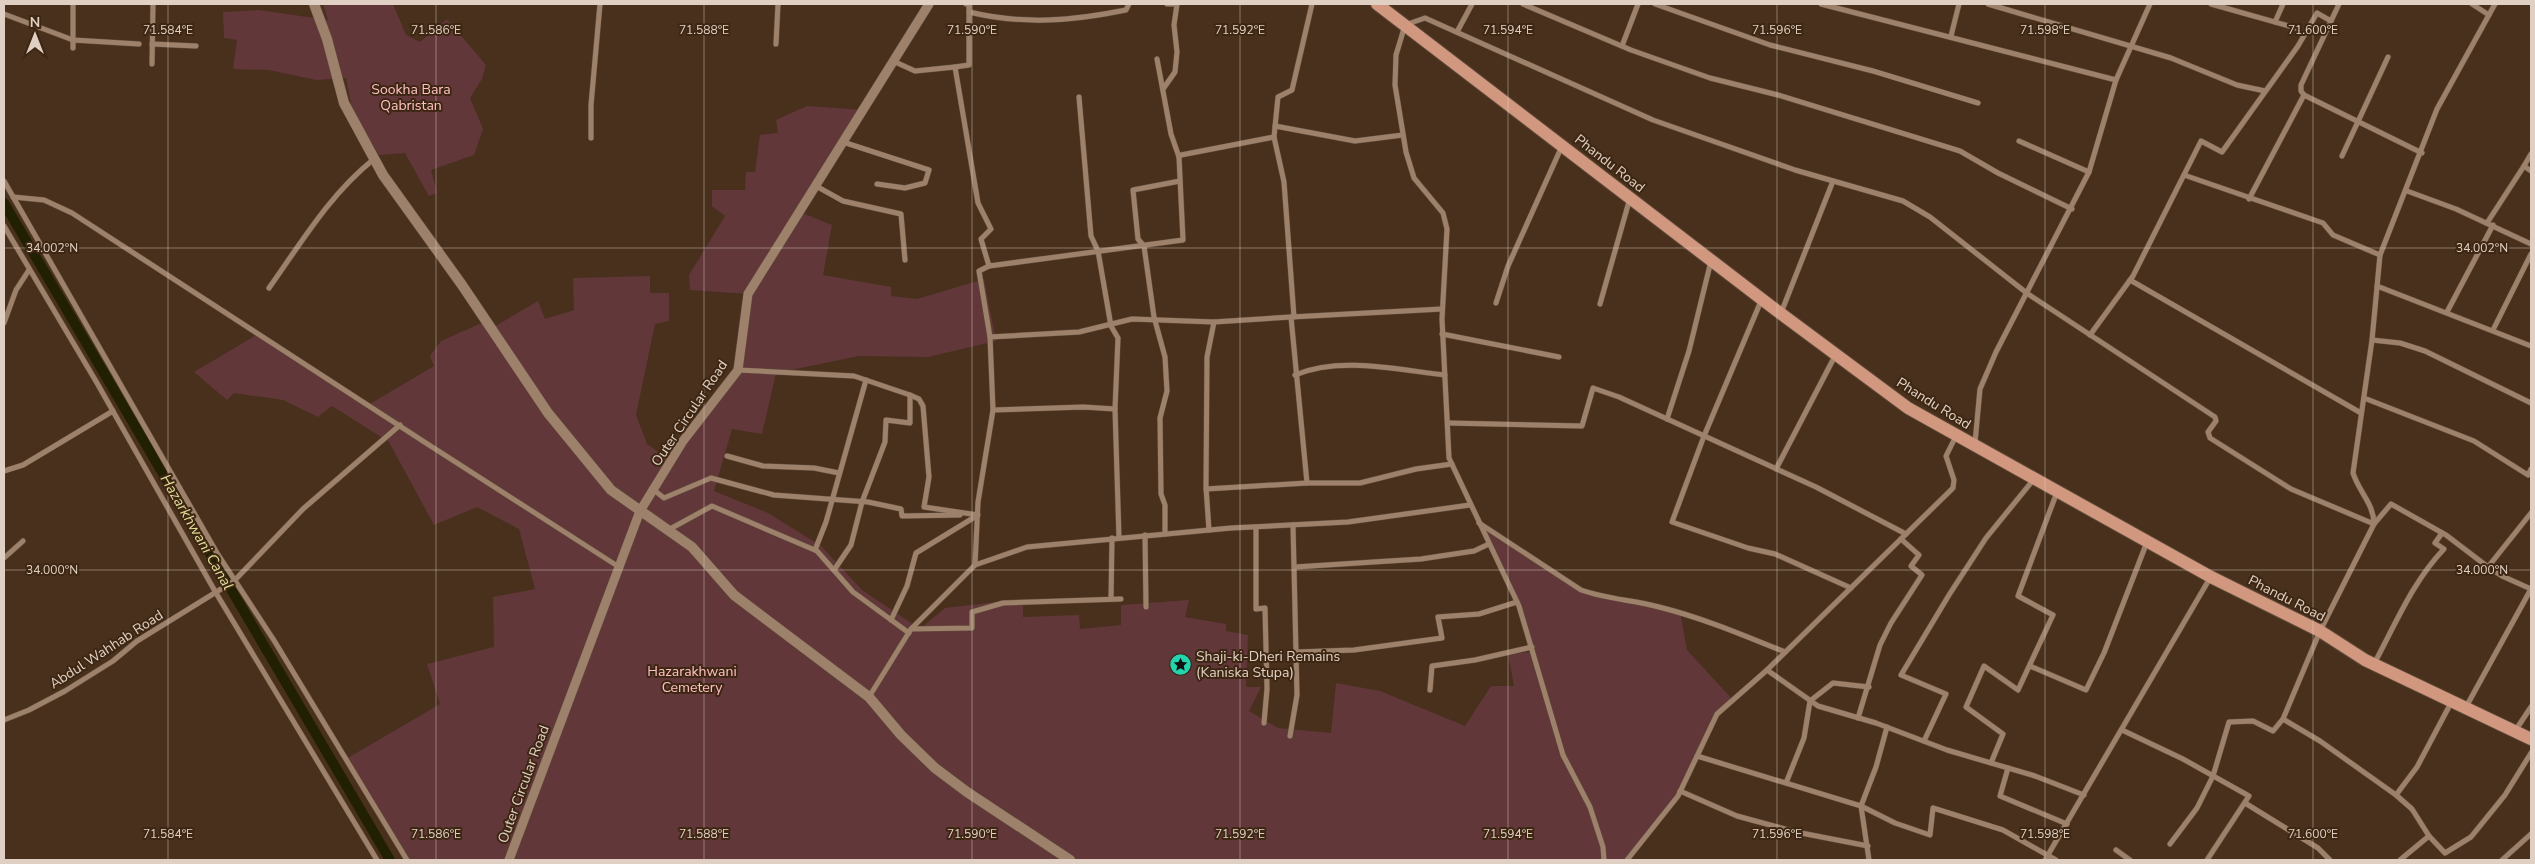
<svg xmlns="http://www.w3.org/2000/svg" width="2535" height="864" font-family="'Nunito Sans',sans-serif">
<style>
.green{fill:#61373a}
.lines{fill:none;stroke-linecap:round;stroke-linejoin:round}
.canal{stroke:#222002;stroke-width:10}
.minor-casing{stroke:#5f4c3a;stroke-width:6}
.tertiary-casing{stroke:#5f4c3a;stroke-width:10}
.secondary-casing{stroke:#5f4c3a;stroke-width:11}
.primary-casing{stroke:#5f4c3a;stroke-width:14}
.minor{stroke:#9d816b;stroke-width:5}
.tertiary{stroke:#9d816b;stroke-width:9}
.secondary{stroke:#9d816b;stroke-width:10}
.primary{stroke:#d2987f;stroke-width:12}
.ticks{fill:none;stroke:#e0d0c4;stroke-width:1;stroke-opacity:0.45}
.labels{text-anchor:middle;stroke-width:4;stroke-linejoin:round;paint-order:stroke}
.park-label{font-size:14px;fill:#ffc0c3;stroke:#3d2612}
.street-label{font-size:14px;fill:#e0d0c4;stroke:#3d2612}
.poi-label{font-size:14px;fill:#e0d0c4;stroke:#3d2612;text-anchor:start}
.water-label{font-size:15px;font-style:italic;fill:#e1de98;stroke:#3d2612}
.ticks-label{font-size:12px;text-anchor:middle;fill:#e0d0c4;stroke:#3d2612;stroke-width:4;stroke-linejoin:round;paint-order:stroke}
</style>
<rect width="100%" height="100%" fill="#48301c"/>
<!-- green -->
<g class="green">
<path d="M323,4H393L406,35L420,42L447,19L486,65L482,79L470,98L483,129L474,155L431,170L437,193L429,196L405,153L379,155L352,109L346,78L316,80L269,70L233,69L237,40L224,38L223,12L259,10L328,20Z"/>
<path d="M807,106L863,110L800,212L832,225L823,275L891,287V296L917,299L984,279L996,341L928,357L859,356L776,373L762,434L732,429L714,491L768,513L821,546L862,590L920,629L945,608L1023,599V617L1079,615L1080,629L1121,625V605L1189,600L1185,617L1226,624V631L1248,635L1246,687H1261L1249,711L1278,728L1331,733L1336,683L1380,691L1465,726L1491,686H1514L1508,654L1533,652L1519,606L1479,523L1581,590L1680,612L1687,650L1733,700L1717,714L1678,796L1627,860H405L346,759L440,704L427,664L494,647L493,597L535,589L519,529L477,507L434,525L389,442L332,406L318,417L283,400L234,393L227,400L194,372L258,334L368,405L434,366L430,356L441,341L486,321L492,328L538,301L545,319L574,310L573,278L650,276V293H669V321L655,324L636,415L647,444L671,461L738,370L748,294L690,290L689,275L725,216L712,206V190H745L746,172H755L760,135L778,133L776,120Z"/>
</g>
<g class="lines">
<!-- canal -->
<path class="canal" d="M4,203L390,860"/>
<defs>
<g id="minor">
<path d="M1167,4H1177"/>
<path d="M1523,4L1631,50L1710,78L1778,95L1960,151L1998,173L2072,209"/>
<path d="M1655,4L1770,45L1873,71L1978,103"/>
<path d="M1821,4L2116,80"/>
<path d="M1988,4L2171,58L2237,85L2265,91"/>
<path d="M2211,4L2296,28"/>
<path d="M2339,4L2301,85V91L2304,95L2422,153"/>
<path d="M2472,4L2489,15"/>
<path d="M969,12C1023,25 1072,21 1126,10L1129,4"/>
<path d="M4,14L73,40L139,44"/>
<path d="M2275,22L2283,4"/>
<path d="M1457,32L1472,4"/>
<path d="M1951,36L1959,4"/>
<path d="M152,44L196,46"/>
<path d="M776,44L778,4"/>
<path d="M1622,46L1638,4"/>
<path d="M73,48V4"/>
<path d="M893,61L915,71L955,67L978,203L991,229L981,239L989,266L1183,240L1179,157L1171,134L1157,59"/>
<path d="M152,64L153,4"/>
<path d="M955,67L969,65V5L966,4"/>
<path d="M1163,89L1175,72L1177,52L1174,25L1177,4"/>
<path d="M1079,97L1091,236L1098,251L1111,326L1118,338L1115,409L1119,538"/>
<path d="M1275,126L1355,141L1403,135"/>
<path d="M591,138V105L600,4"/>
<path d="M2019,141L2089,172"/>
<path d="M843,142L929,170L925,183L905,188L877,184"/>
<path d="M2531,154L2524,166L2531,171"/>
<path d="M2342,156L2388,57"/>
<path d="M1179,157L1181,155L1274,137"/>
<path d="M2184,175L2323,223L2333,235L2380,255"/>
<path d="M4,181L217,553L275,642L407,860"/>
<path d="M816,186L843,201L901,214L905,260"/>
<path d="M2407,191L2456,209L2531,244"/>
<path d="M13,197L44,200L72,213C254,332 436,450 619,567"/>
<path d="M2249,199L2304,95"/>
<path d="M2487,223L2524,166"/>
<path d="M4,226L97,383L216,593L377,860"/>
<path d="M2130,280L2361,413"/>
<path d="M2377,286L2531,346"/>
<path d="M269,288C301,243 330,194 374,159"/>
<path d="M1761,301L1704,436L1672,522L1748,548L1775,554L1851,588"/>
<path d="M1496,303L1508,266L1562,146"/>
<path d="M1600,304L1630,198"/>
<path d="M2447,312L2493,225"/>
<path d="M1781,313L1833,181"/>
<path d="M1294,317L1284,182L1274,137L1278,97L1292,90L1312,4"/>
<path d="M4,323L16,290L29,270"/>
<path d="M2493,330L2531,254"/>
<path d="M1442,334L1559,357"/>
<path d="M2090,335L2133,276L2201,141L2222,152L2298,46L2317,13L2331,21"/>
<path d="M990,337L1079,332L1132,319L1214,322L1291,317"/>
<path d="M2372,340L2400,343L2425,351L2531,403"/>
<path d="M738,370L854,376L910,395L919,399L923,406L929,477L924,507L978,515L916,553L907,586L891,620"/>
<path d="M1295,375C1341,356 1398,370 1445,375"/>
<path d="M2364,398L2474,441L2528,475L2531,469"/>
<path d="M993,410L1083,407L1115,409"/>
<path d="M1667,419L1689,351L1711,261"/>
<path d="M1449,423L1582,426L1593,388L1619,397L1816,487L1906,534"/>
<path d="M1975,443L1980,389L1996,352L2089,172L2116,80L2150,4"/>
<path d="M727,456L763,466L814,468L839,473"/>
<path d="M1776,469L1836,354"/>
<path d="M4,471L23,465L113,411"/>
<path d="M1307,483H1360L1416,469L1452,464"/>
<path d="M1206,489L1307,483L1291,317L1442,309"/>
<path d="M654,490L664,498L711,478L774,495L868,502L901,509L902,516L960,515"/>
<path d="M1479,523L1581,590C1606,599 1633,600 1659,607C1703,618 1743,635 1785,652"/>
<path d="M1256,527V609L1265,608L1267,689L1264,723"/>
<path d="M668,530L712,506L817,551L853,592L909,633"/>
<path d="M1209,530L1206,487L1207,357L1214,322"/>
<path d="M1165,534V505L1161,494L1160,418L1167,391L1165,357L1154,317L1144,246L1138,239L1133,190L1180,181"/>
<path d="M1145,535L1146,607"/>
<path d="M815,550L826,522L866,380"/>
<path d="M4,558L23,541"/>
<path d="M975,565L978,502L993,410L990,337L979,271L989,266"/>
<path d="M1295,567L1421,559L1474,551L1489,544"/>
<path d="M834,570L851,545L862,502L885,442L886,420L910,423V395"/>
<path d="M1111,599L1112,538"/>
<path d="M911,629L972,628V612L1003,603L1121,599"/>
<path d="M1297,652L1354,650L1442,638L1438,617L1479,614L1517,602"/>
<path d="M2374,664C2395,625 2413,581 2444,549L2435,543L2442,533"/>
<path d="M2030,666L2086,690L2104,653L2147,542"/>
<path d="M1767,670L1818,706L1876,723L1947,750L2035,776L2084,795"/>
<path d="M1430,690L1432,666L1475,660L1532,647"/>
<path d="M869,697L911,629L975,565L1027,547L1231,528L1348,522L1470,505"/>
<path d="M2466,707L2531,589L2502,576L2488,567L2531,513"/>
<path d="M1858,718L1880,645L1891,623L1922,575L1911,566L1919,555L1901,539"/>
<path d="M4,720L29,710L65,691L113,661L137,641L234,581L303,509L400,425"/>
<path d="M2122,730L2183,759L2249,796L2207,860"/>
<path d="M2515,731L2531,707"/>
<path d="M1290,736L1297,695L1293,525"/>
<path d="M1924,741L1946,694L1901,675L1949,595L1986,538L2034,479"/>
<path d="M1697,756L1861,806L1895,823L1930,835L1933,808L2003,830L2056,860"/>
<path d="M1991,763L2003,734L1966,707L1984,666L2018,690L2053,615L2018,596L2057,492"/>
<path d="M2008,768L2000,796L2067,824"/>
<path d="M1786,783L1804,738L1810,701L1833,683L1869,687"/>
<path d="M1680,791L1737,816L1796,832L1868,846"/>
<path d="M2396,795L2417,767L2452,701"/>
<path d="M2245,803L2318,848L2330,860"/>
<path d="M2429,836L2412,809L2396,795L2320,741L2283,719L2320,631L2374,524C2374,504 2359,492 2353,473L2372,340L2380,255L2437,109L2495,4"/>
<path d="M2170,844L2197,808L2213,776L2229,722L2253,721L2273,731L2283,719"/>
<path d="M2116,850L2130,860"/>
<path d="M1604,860L1603,847L1590,807L1563,755L1519,606L1449,458L1442,319L1447,229L1443,213L1414,178L1406,152L1395,85L1396,55L1405,25L1425,18L1653,120L1795,170L1903,201L1930,217L2028,294L2215,417L2216,421L2208,432L2210,438L2291,489L2374,524L2391,504L2446,535L2488,567"/>
<path d="M1627,860L1678,796L1717,714L1767,670L1953,488L1954,480L1946,456L1956,436"/>
<path d="M1869,860L1861,806L1876,767L1887,727"/>
<path d="M2045,860L2210,578"/>
<path d="M2400,860L2429,836L2445,853L2471,837L2505,795L2531,753"/>
<path d="M2502,860L2531,834"/>
</g>
<path id="tertiary" d="M509,860L640,511L683,441L738,370L748,294L929,4"/>
<path id="secondary" d="M314,4L327,39L344,103L383,175L462,285L548,413L611,490L692,547L734,595L869,697L901,735L935,768L967,792L1070,860"/>
<path id="primary" d="M1377,4L1772,307L1908,408L2211,577L2320,631L2365,660L2531,739"/>
</defs>
<!-- minor casing -->
<use href="#minor" class="minor-casing"/>
<!-- tertiary casing -->
<use href="#tertiary" class="tertiary-casing"/>
<!-- secondary casing -->
<use href="#secondary" class="secondary-casing"/>
<!-- primary casing -->
<use href="#primary" class="primary-casing"/>
<!-- minor -->
<use href="#minor" class="minor"/>
<!-- tertiary -->
<use href="#tertiary" class="tertiary"/>
<!-- secondary -->
<use href="#secondary" class="secondary"/>
<!-- primary -->
<use href="#primary" class="primary"/>
</g>
<!-- ticks -->
<path class="ticks" d="M168,4V860M436,4V860M704,4V860M972,4V860M1240,4V860M1508,4V860M1777,4V860M2045,4V860M2313,4V860M4,248H2531M4,570H2531"/>
<!-- icons -->
<defs>
<symbol id="sight-disc" viewBox="-11 -11 22 22"><circle r="9.5" fill="#23d5af" stroke="#3d2612"/><path d="M0-6L1.8-2.2L6-1.7L2.9 1.2L3.7 5.4L0 3.3L-3.7 5.4L-2.9 1.2L-6-1.7L-1.8-2.2Z" fill="#111"/></symbol>
</defs>
<g fill-rule="evenodd">
<use href="#sight-disc" x="1168" y="652" width="25" height="25"/>
</g>
<g class="labels">
<!-- park labels -->
<g class="park-label">
<text x="411" y="94">Sookha Bara<tspan x="411" dy="16">Qabristan</tspan></text>
<text x="692" y="676">Hazarakhwani<tspan x="692" dy="16">Cemetery</tspan></text>
</g>
<!-- street labels -->
<g class="street-label">
<text transform="translate(1610 163) rotate(38)" y="5">Phandu Road</text>
<text transform="translate(1934 403) rotate(32)" y="5">Phandu Road</text>
<text transform="translate(689 413) rotate(-56)" y="5">Outer Circular Road</text>
<text transform="translate(2287 598) rotate(27)" y="5">Phandu Road</text>
<text transform="translate(106 649) rotate(-33)" y="5">Abdul Wahhab Road</text>
<text transform="translate(523 784) rotate(-70)" y="5">Outer Circular Road</text>
</g>
<!-- poi labels -->
<g class="poi-label">
<text x="1196" y="661">Shaji-ki-Dheri Remains<tspan x="1196" dy="16">(Kaniska Stupa)</tspan></text>
</g>
<!-- water labels -->
<g class="water-label">
<text transform="translate(197 532) rotate(60)" y="5">Hazarkhwani Canal</text>
</g>
</g>
<g class="ticks-label">
<text x="168" y="34">71.584°E</text>
<text x="436" y="34">71.586°E</text>
<text x="704" y="34">71.588°E</text>
<text x="972" y="34">71.590°E</text>
<text x="1240" y="34">71.592°E</text>
<text x="1508" y="34">71.594°E</text>
<text x="1777" y="34">71.596°E</text>
<text x="2045" y="34">71.598°E</text>
<text x="2313" y="34">71.600°E</text>
<text x="52" y="252">34.002°N</text>
<text x="2482" y="252">34.002°N</text>
<text x="52" y="574">34.000°N</text>
<text x="2482" y="574">34.000°N</text>
<text x="168" y="838">71.584°E</text>
<text x="436" y="838">71.586°E</text>
<text x="704" y="838">71.588°E</text>
<text x="972" y="838">71.590°E</text>
<text x="1240" y="838">71.592°E</text>
<text x="1508" y="838">71.594°E</text>
<text x="1777" y="838">71.596°E</text>
<text x="2045" y="838">71.598°E</text>
<text x="2313" y="838">71.600°E</text>
</g>
<!-- border -->
<rect width="2535" height="864" fill="none" stroke="#e0d0c4" stroke-width="10"/>
<!-- north arrow -->
<g transform="translate(35 35)" stroke="#3d2612" stroke-width="4" paint-order="stroke">
<path d="M0-4L9 19L0 12L-9 19Z" fill="#e0d0c4"/>
<text y="-8" font-size="14" font-weight="bold" text-anchor="middle" fill="#e0d0c4">N</text>
</g>
</svg>
